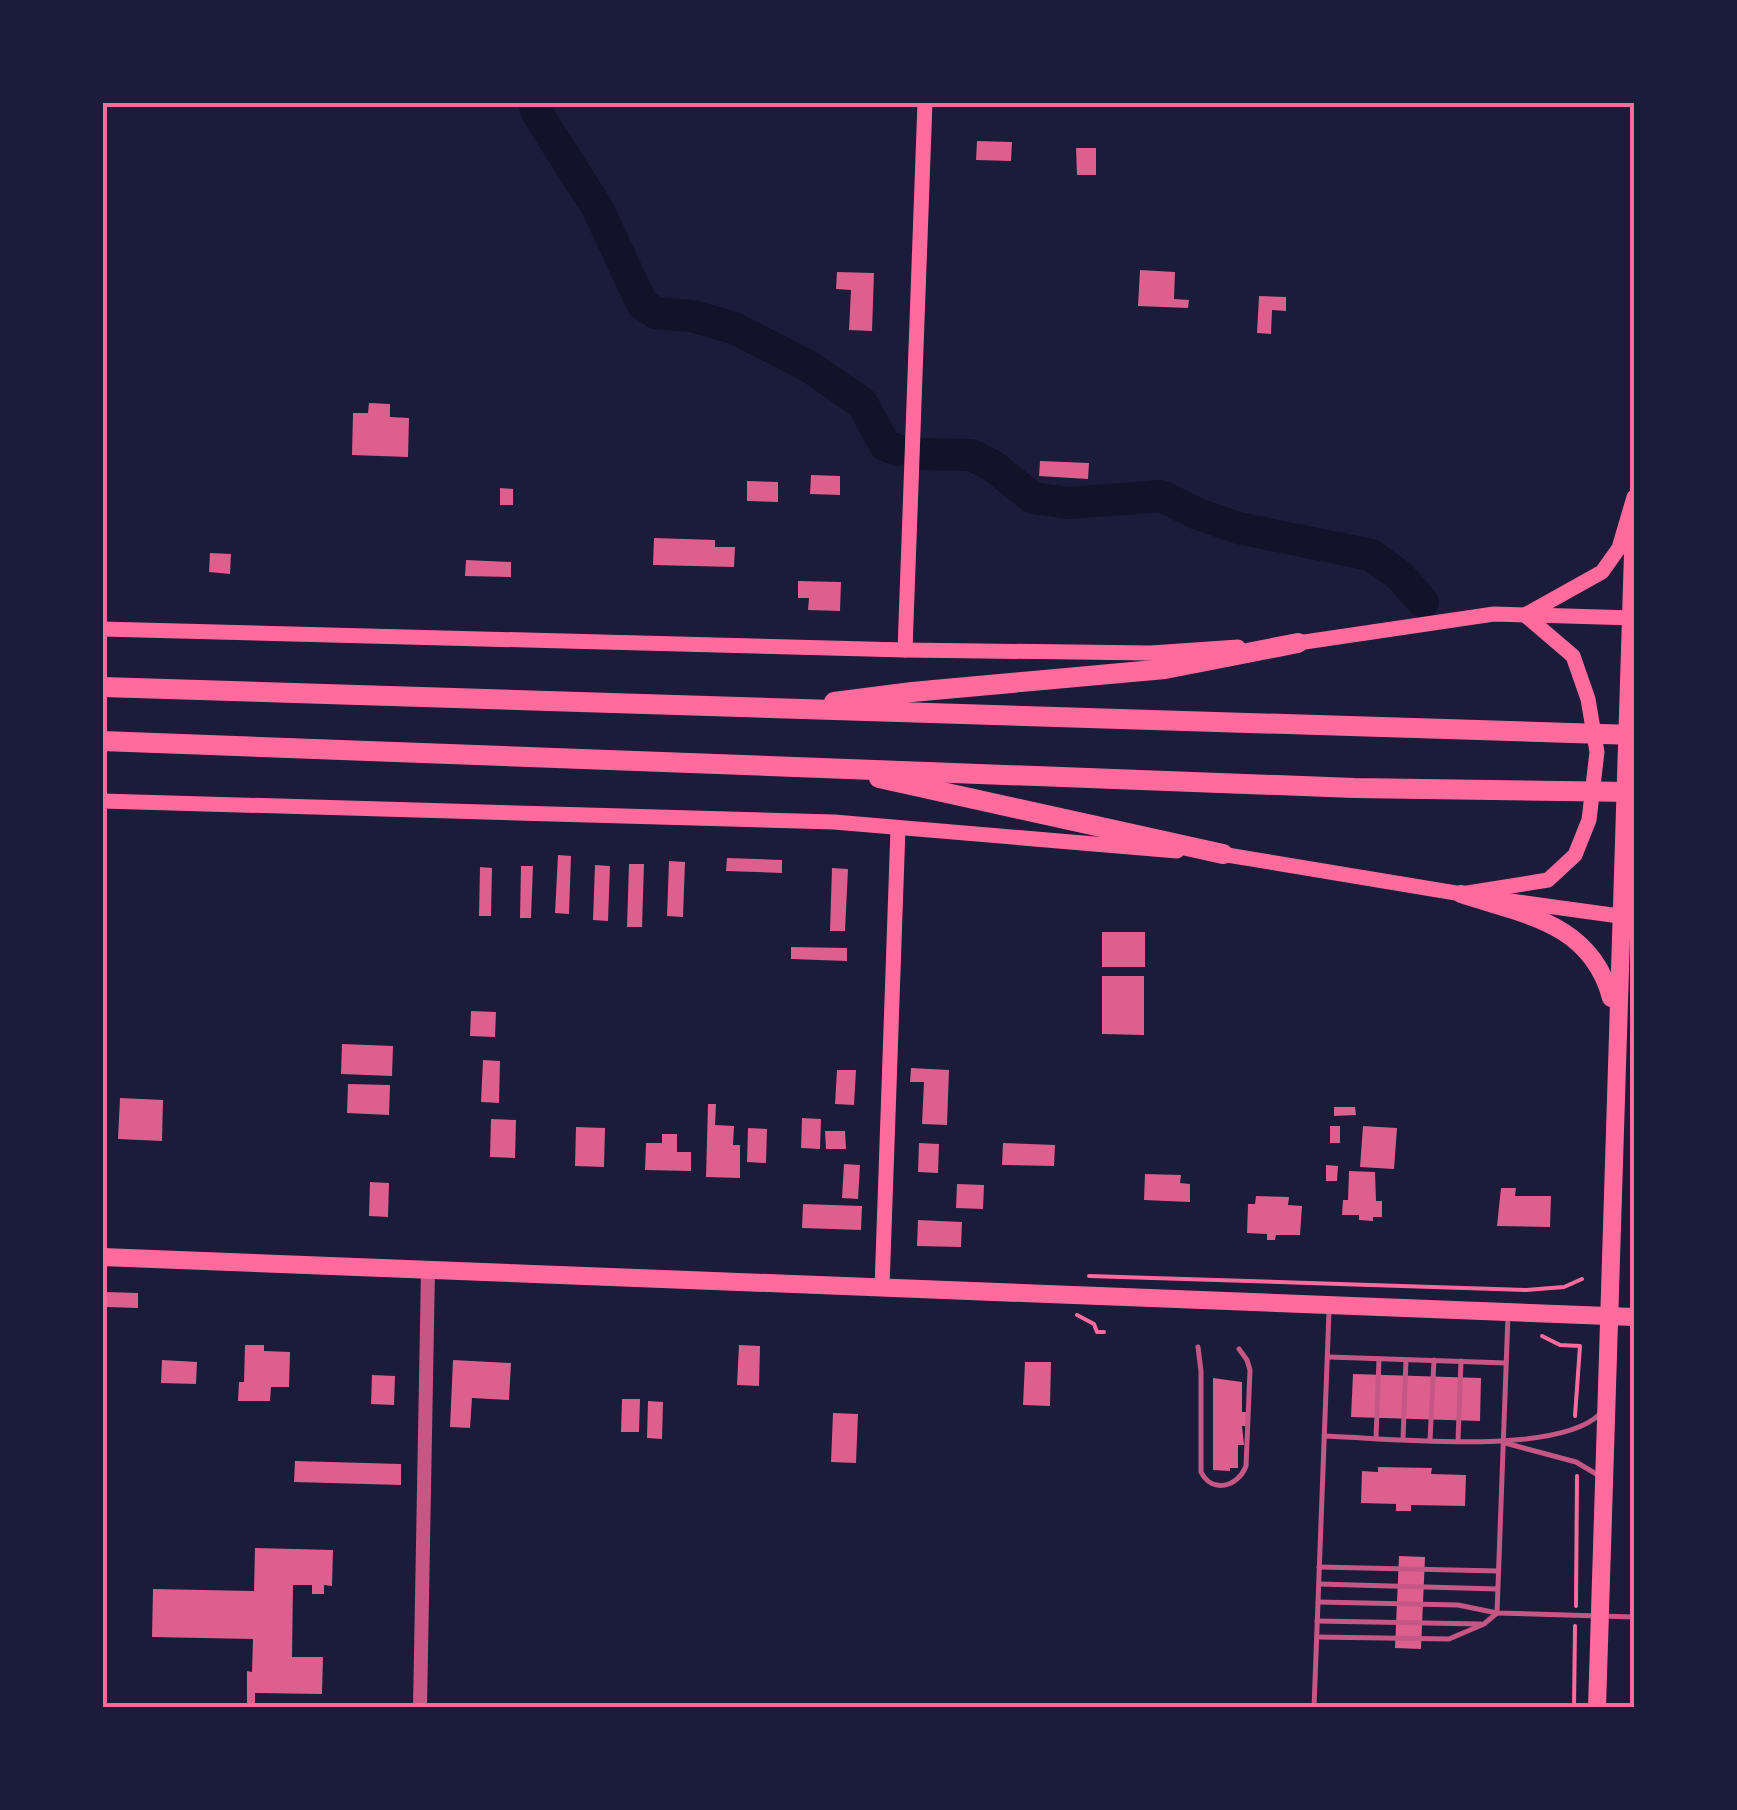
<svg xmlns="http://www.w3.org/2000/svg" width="1737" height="1810" font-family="Rubik,sans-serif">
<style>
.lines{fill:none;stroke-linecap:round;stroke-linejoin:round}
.river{stroke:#12122b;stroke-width:32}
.building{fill:#dd5f8e}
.path{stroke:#ff6b9d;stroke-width:4}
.service{stroke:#c65784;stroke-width:5}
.tertiary{stroke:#c65784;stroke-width:14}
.secondary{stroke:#ff6b9d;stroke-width:15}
.primary{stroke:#ff6b9d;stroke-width:18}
.trunk{stroke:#ff6b9d;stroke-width:18}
.motorway{stroke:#ff6b9d;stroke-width:20}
.neatline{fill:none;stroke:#ff6b9d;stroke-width:4}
</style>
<rect width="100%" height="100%" fill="#1b1b3a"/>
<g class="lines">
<!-- river -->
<g class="river">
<path d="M534,102L537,113L598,209L642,304L656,313L692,316L734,328L810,367L862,403L885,445L897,450"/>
<path d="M922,454L971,455L993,466L1033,498L1069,503L1161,496L1198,514L1238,528L1371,555L1400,576L1423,602"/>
</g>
</g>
<!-- building -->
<g class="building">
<path d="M977,141L1012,142L1011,161L976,160Z"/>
<path d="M1076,148H1096V175H1077Z"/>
<path d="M1140,270L1175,272L1174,299L1189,300L1188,308L1138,306Z"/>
<path d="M837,272L874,273L872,331L849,330L851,290L836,289Z"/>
<path d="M1259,296L1286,297V311L1272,310L1271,334L1257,333Z"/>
<path d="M369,403L390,404V417L409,418L408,457L352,455L353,413H368Z"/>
<path d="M1040,461L1089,463L1088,479L1039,476Z"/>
<path d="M811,475L840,476V495L810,494Z"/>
<path d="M747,481L778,482V502L747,501Z"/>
<path d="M500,488L513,489V505H500Z"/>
<path d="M654,538L715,540V547H735L734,567L653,565Z"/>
<path d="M210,553L231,554L230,574L209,572Z"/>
<path d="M466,560L511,562V577L465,576Z"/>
<path d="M798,581L841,582L840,611L808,610L809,598H798Z"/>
<path d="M558,855L571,856L569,914L555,913Z"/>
<path d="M727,858L782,860V873L726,871Z"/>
<path d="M669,861L685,862L683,917L667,916Z"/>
<path d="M629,864H644L642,927H627Z"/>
<path d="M595,865L610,866L608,921L593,920Z"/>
<path d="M521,866H533L531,918H520Z"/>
<path d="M480,867L492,868L491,916H479Z"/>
<path d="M832,868L848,869L845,931H830Z"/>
<rect x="1102" y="932" width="43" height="35"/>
<path d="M791,947L847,948V961L791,959Z"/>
<path d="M1102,976H1144V1035L1102,1034Z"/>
<path d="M471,1011L496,1012L495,1037L470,1036Z"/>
<path d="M342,1044L393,1046L392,1076L341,1074Z"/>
<path d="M483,1060L500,1061L499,1103L481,1102Z"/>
<path d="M911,1068L949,1070L947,1125L922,1124L924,1082H910Z"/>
<path d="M837,1070H856L854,1105L835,1104Z"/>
<path d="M348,1084L390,1085L389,1115L347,1113Z"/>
<path d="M120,1098L163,1100L162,1141L118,1139Z"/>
<path d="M708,1104H716L715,1125L734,1126L733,1145H740V1178L706,1177Z"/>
<path d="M1334,1107H1355L1356,1115L1334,1116Z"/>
<path d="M802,1118L821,1119L820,1149L801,1148Z"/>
<path d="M491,1119L516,1120L515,1158L490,1157Z"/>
<rect x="1330" y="1126" width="10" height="17"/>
<path d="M1363,1126L1397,1128L1394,1169L1360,1167Z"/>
<path d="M576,1127L605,1128L604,1167L575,1166Z"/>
<path d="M748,1128L767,1129L766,1163L747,1162Z"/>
<path d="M825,1131H845L846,1149H826Z"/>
<path d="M662,1134H677V1152H691V1171L645,1170L646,1143H662Z"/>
<path d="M919,1143L939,1144L938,1173L918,1172Z"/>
<path d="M1003,1143L1055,1145L1054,1166L1002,1165Z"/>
<path d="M844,1164L860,1165L858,1199L842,1198Z"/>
<path d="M1326,1165L1338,1166L1337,1181H1326Z"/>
<path d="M1349,1171L1375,1172L1376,1201H1382V1217H1373V1221L1359,1220V1215H1342L1343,1200H1348Z"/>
<path d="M1145,1174L1181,1175L1180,1183L1190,1184V1202L1144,1200Z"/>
<path d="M370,1182L389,1183L388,1217L369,1216Z"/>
<path d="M957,1184L984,1185L983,1209L956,1208Z"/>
<path d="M1501,1188H1516L1515,1196H1551L1550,1227L1497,1226Z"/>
<path d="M1256,1196L1289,1197L1288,1205L1302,1206L1300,1235H1276L1275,1240H1267V1234L1247,1233L1248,1204H1255Z"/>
<path d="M803,1204L862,1206L861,1230L802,1228Z"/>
<path d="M918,1220L962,1222L961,1247L917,1246Z"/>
<path d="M106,1292L138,1293V1308L106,1307Z"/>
<path d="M245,1345H264V1351L290,1352L289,1387H271L270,1401H238L239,1382H244Z"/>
<path d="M739,1345L760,1346L759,1386L737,1385Z"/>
<path d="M162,1360L197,1362L196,1384L161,1383Z"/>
<path d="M453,1360L511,1363L509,1400L472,1398L470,1428L450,1427Z"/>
<path d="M1025,1362H1051L1050,1406L1023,1405Z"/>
<path d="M1353,1374L1481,1378L1480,1421L1351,1417Z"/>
<path d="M372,1375L395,1376L394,1405L371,1404Z"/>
<path d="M1213,1378L1242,1382V1412H1246V1426H1242L1244,1445H1238V1468H1230V1471L1213,1470Z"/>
<path d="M622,1399H640L639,1432H621Z"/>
<path d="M648,1401L663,1402L662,1439L647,1438Z"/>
<path d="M833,1413L858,1414L856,1463L831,1462Z"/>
<path d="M295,1461L401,1464V1485L294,1482Z"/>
<path d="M1378,1467L1432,1468L1431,1474L1466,1475L1465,1506L1411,1505V1511H1396V1504L1361,1503L1362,1471L1378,1472Z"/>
<path d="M255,1548L333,1550L332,1586L324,1585V1594H312V1585H293L292,1657H323L322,1694L255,1693V1708H230L231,1704H247V1671L252,1672L253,1639L152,1637L153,1589L254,1591Z"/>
<path d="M1399,1556L1425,1557L1421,1649L1395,1648Z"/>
</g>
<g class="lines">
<!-- path -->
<g class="path">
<path d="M1089,1276L1526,1290L1564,1287L1582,1279"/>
<path d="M1077,1315L1094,1324L1097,1332H1104"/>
<path d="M1542,1336L1560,1345L1580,1346L1575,1416"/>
<path d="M1576,1606L1577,1476"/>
<path d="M1574,1708L1575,1626"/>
</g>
<!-- service -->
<g class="service">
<path d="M1508,1315L1497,1613L1634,1617"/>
<path d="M1198,1347L1201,1371V1472C1212,1494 1238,1487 1246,1466L1250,1370L1247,1360L1239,1349"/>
<path d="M1329,1357L1506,1363"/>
<path d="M1324,1436C1387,1438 1556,1457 1600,1414"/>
<path d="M1376,1438L1379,1359"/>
<path d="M1403,1439L1406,1360"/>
<path d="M1430,1440L1434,1360"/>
<path d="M1458,1441L1461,1361"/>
<path d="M1505,1443L1576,1462L1598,1475"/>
<path d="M1319,1567L1498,1571"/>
<path d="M1319,1584L1497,1589"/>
<path d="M1318,1602L1458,1605L1497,1613"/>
<path d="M1317,1621L1481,1624"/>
<path d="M1317,1637L1449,1639L1484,1624L1497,1613"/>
<path d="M1314,1708L1329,1311"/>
</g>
<!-- tertiary -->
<path class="tertiary" d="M420,1708L428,1270"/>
<!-- secondary -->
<g class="secondary">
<path d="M102,629L905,650L1151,653L1238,647"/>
<path d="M1291,644L1494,614L1634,618"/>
<path d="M905,650L925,102"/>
<path d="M102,801L834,822L1177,851"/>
<path d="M1215,853L1468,895"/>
<path d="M1461,894L1548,880L1575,855L1589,820L1597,752L1588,699L1573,656L1525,615L1602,572L1619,548L1634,497"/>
<path d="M1496,899L1634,918"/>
<path d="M882,1288L898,828"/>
</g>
<!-- primary -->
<path class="primary" d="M102,1257L1634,1317"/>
<!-- trunk -->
<g class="trunk">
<path d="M1461,894C1525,915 1591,923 1611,998"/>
<path d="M1597,1708C1609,1312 1618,916 1634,521"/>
</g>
<!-- motorway -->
<g class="motorway">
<path d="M102,687L1634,735"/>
<path d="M834,702L912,692L1165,669L1298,643"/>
<path d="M102,741L1354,788L1634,792"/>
<path d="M879,778L1223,854"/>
</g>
</g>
<!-- border -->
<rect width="1737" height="1810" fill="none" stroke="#1b1b3a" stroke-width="210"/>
<rect x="105" y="105" width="1527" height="1600" class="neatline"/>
</svg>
